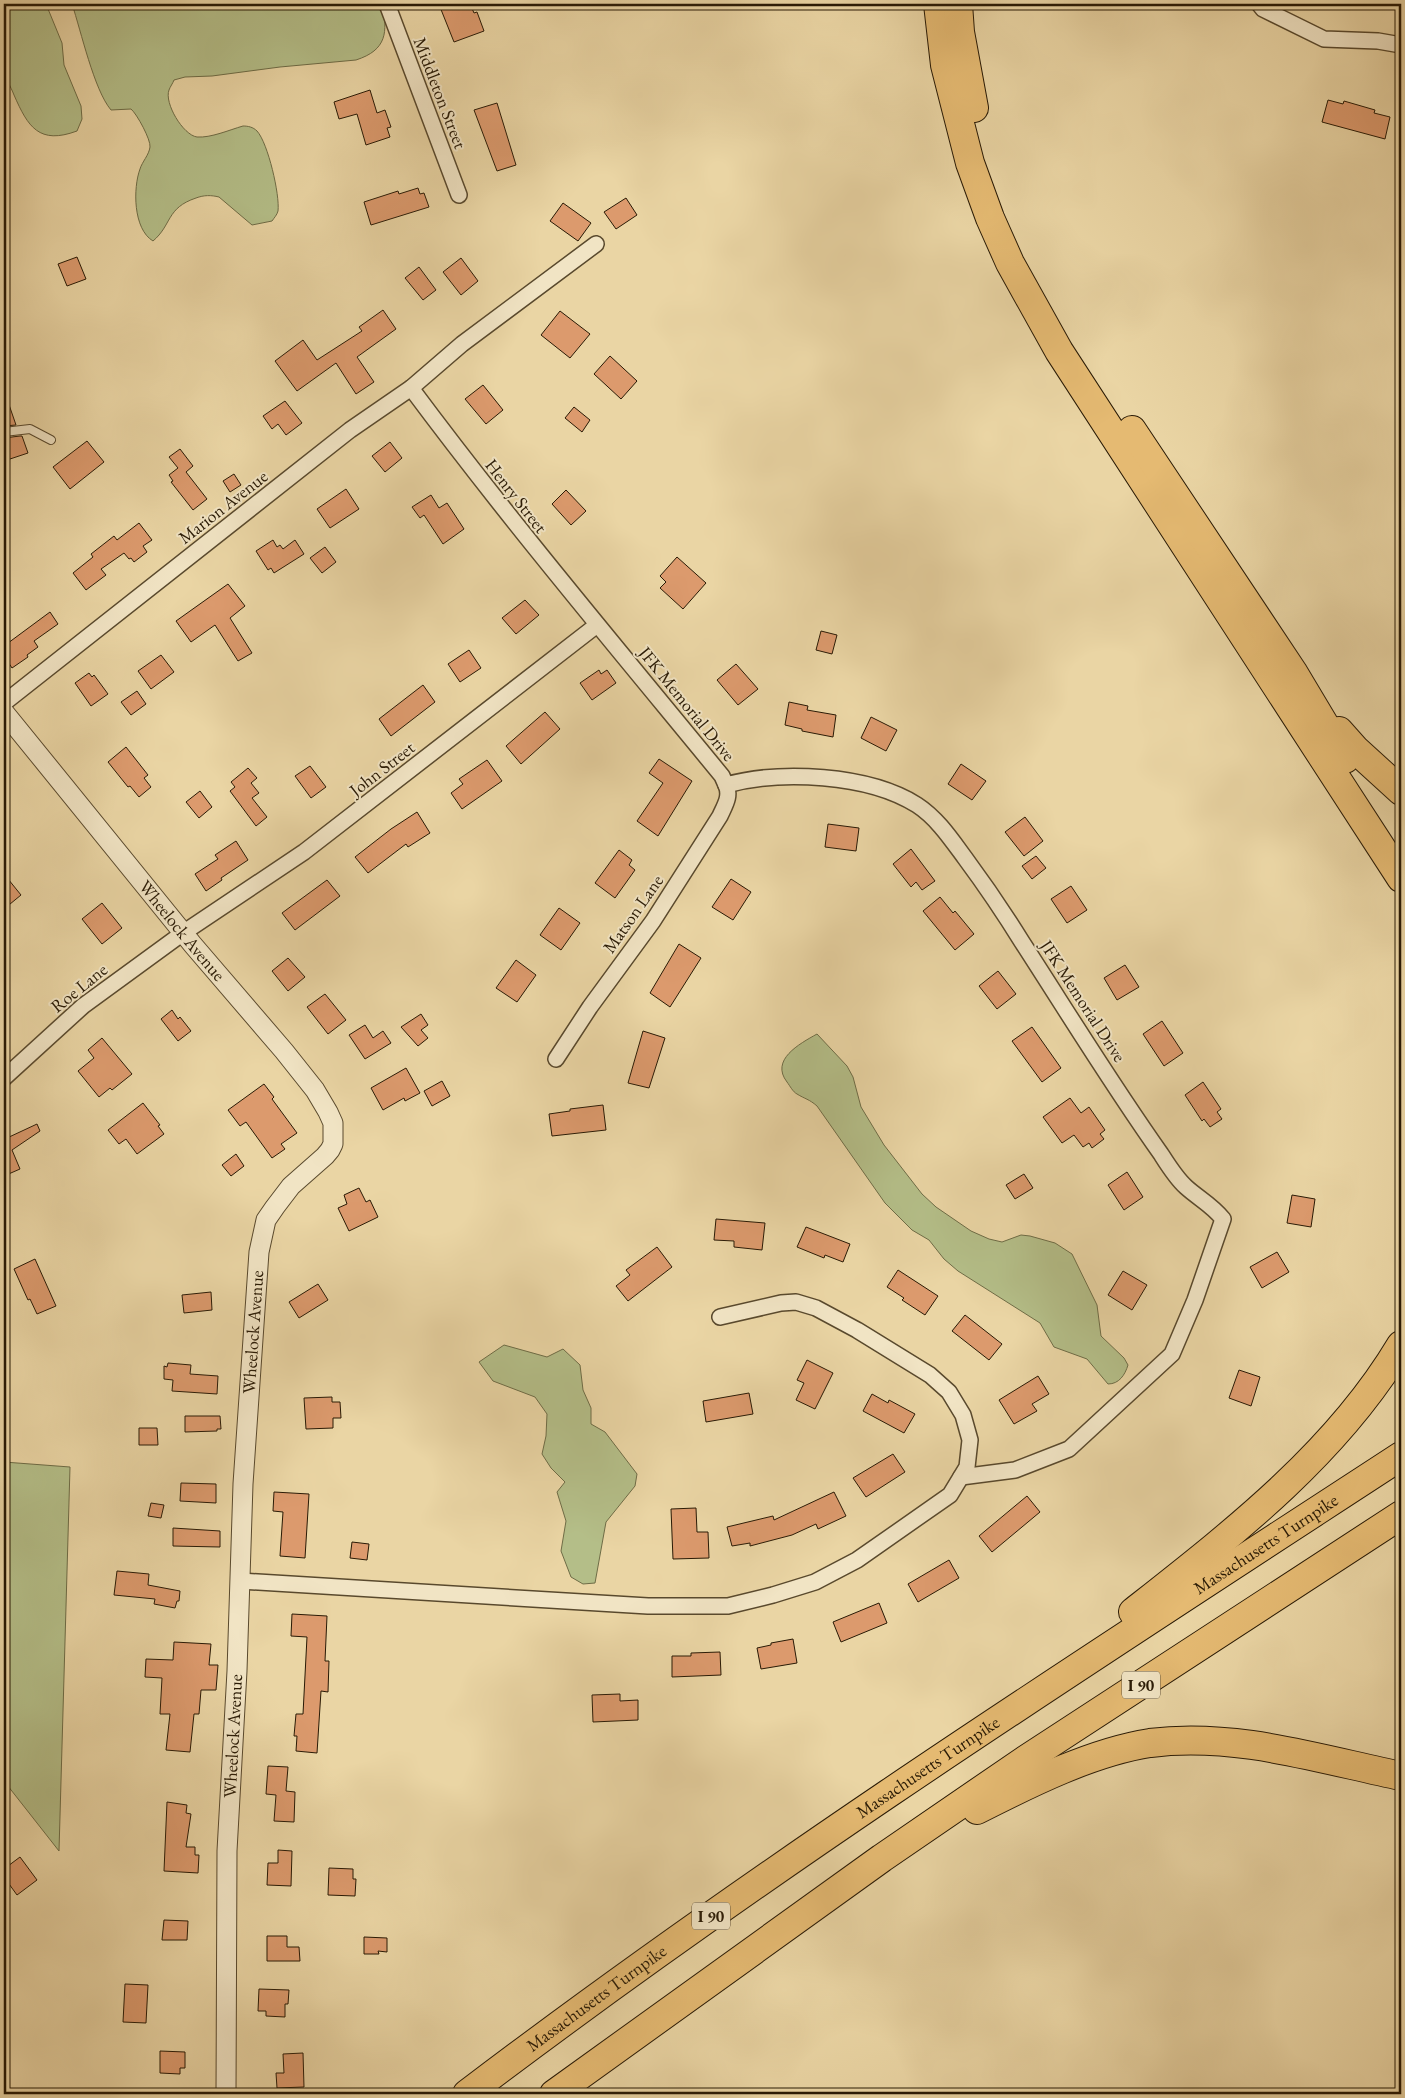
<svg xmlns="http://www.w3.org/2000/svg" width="1405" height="2098" font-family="'EB Garamond',serif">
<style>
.green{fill:#b4be88;stroke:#6e6c46}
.building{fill:#dc9a6d;stroke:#291a05}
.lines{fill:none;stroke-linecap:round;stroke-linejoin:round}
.service-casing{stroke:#59492d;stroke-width:10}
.minor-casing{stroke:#59492d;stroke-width:18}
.tertiary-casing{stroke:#59492d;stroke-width:21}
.motorway-casing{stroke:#291a05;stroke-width:30}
.service{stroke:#f1e4c4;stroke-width:8}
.minor{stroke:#f1e4c4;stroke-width:15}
.tertiary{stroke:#f1e4c4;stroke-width:19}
.motorway{stroke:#e5ba72;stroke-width:28}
.labels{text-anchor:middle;stroke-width:4;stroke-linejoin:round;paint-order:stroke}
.shield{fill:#f1e4c4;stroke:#65573e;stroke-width:1}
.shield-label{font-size:16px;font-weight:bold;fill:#291a05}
.street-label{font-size:18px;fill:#291a05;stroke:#f1e4c4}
</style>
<rect width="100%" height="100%" fill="#ead5a4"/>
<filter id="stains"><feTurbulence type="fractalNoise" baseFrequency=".004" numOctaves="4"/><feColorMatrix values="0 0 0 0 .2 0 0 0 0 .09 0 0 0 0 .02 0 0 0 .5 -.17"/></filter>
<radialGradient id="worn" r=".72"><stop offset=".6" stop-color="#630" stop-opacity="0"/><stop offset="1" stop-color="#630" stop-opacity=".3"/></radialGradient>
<!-- green -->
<g class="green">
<path d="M4,4H46L62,43L64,65L81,106L82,119L77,131C39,145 28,127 14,95C11,87 5,78 4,70C1,49 4,25 4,4Z"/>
<path d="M72,4H382C388,32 387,50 356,60L280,67L212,76L185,77L174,80C173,83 170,87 169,90C164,103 183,135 197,137C211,138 229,130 243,126C248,126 253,127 257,131C268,143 280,195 278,211C277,215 274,218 272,221L252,225L219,197C211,195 204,195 196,198C166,208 172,225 153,241C133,229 133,188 140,169C142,162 149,155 150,147C151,140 137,114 131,109L111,110C94,90 81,31 72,4Z"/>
<path d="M817,1034L847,1066L853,1077L861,1107L884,1145L922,1194L936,1207L971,1231L989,1239L1002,1242L1021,1235L1030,1236L1055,1243L1072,1254L1097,1305L1101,1336L1124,1358L1128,1365C1125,1375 1119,1384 1108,1384L1087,1359L1054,1347L1040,1323L958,1271L944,1259L929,1240L912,1230L885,1203L817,1106C809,1099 805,1099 797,1094C793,1092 790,1086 787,1082C770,1060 799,1044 817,1034Z"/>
<path d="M504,1345L547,1357L563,1349L580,1365L583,1390L591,1408V1424L605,1432L637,1474L635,1486L606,1522L595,1583L583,1584L571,1577L561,1551L566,1521L557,1492L565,1482L551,1468L542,1454L546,1436L547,1414L535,1397L493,1381L479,1362Z"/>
<path d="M4,1462L70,1467L59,1851L4,1781Z"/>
</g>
<!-- building -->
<g class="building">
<path d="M442,4H470L474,13L477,12L484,31L454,42L440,7L443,6Z"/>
<path d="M370,90L377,113L385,110L391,127L387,128L390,137L366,145L357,114L339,119L334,102Z"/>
<path d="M1328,100L1343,104L1344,101L1375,110L1374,113L1390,117L1385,139L1322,122Z"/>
<path d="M497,103L516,165L497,171L474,110Z"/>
<path d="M418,188L420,194L424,193L429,207L371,225L364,202L398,191L399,194Z"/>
<path d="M626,198L637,215L616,229L604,212Z"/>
<path d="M563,203L591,223L578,241L550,221Z"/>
<path d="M77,257L86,279L67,286L58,264Z"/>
<path d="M461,258L478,281L461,295L443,272Z"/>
<path d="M419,267L436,290L423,300L405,278Z"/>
<path d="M383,310L396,329L357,357L374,382L356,394L336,363L297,391L275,361L303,340L317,360L362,331L359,327Z"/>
<path d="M560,311L590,334L570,358L541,335Z"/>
<path d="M610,356L637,381L621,399L594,374Z"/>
<path d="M483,385L503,410L486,424L465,399Z"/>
<path d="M4,396H6L16,425L4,426Z"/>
<path d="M285,401L302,423L286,435L278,424L272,429L263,416Z"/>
<path d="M574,407L590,420L582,432L565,418Z"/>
<path d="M20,436H22L28,453L4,461V438Z"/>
<path d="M87,441L104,462L70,489L53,467Z"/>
<path d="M390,442L402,458L385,472L372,456Z"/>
<path d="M180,449L193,466L186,472L207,499L193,510L171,482L173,481L169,475L178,468L169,457Z"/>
<path d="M234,474L241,485L230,492L223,481Z"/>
<path d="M346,489L359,509L330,528L317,509Z"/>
<path d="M566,490L586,511L571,525L552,504Z"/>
<path d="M431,495L439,508L447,503L464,529L443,544L424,515L420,518L412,507Z"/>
<path d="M139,523L152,540L143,546L147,552L134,562L131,558L129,559L124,553L101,569L106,575L86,590L73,573L93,557L91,554L114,536L117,540Z"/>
<path d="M273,540L277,547L280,545L283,549L295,540L304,554L274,573L271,568L268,570L256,551Z"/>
<path d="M325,547L336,562L322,573L310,558Z"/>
<path d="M677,557L706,583L683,609L660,588L666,582L660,576Z"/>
<path d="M228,584L245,606L230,618L252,653L238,661L215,625L191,642L176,621Z"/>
<path d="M525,600L539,615L516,634L502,618Z"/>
<path d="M50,612L58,624L34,641L38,647L27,655L28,657L12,668L4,656V646Z"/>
<path d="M821,631L837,635L832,654L816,650Z"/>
<path d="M469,650L481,668L460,682L448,664Z"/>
<path d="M161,655L174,672L151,689L138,671Z"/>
<path d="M736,664L758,689L738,705L717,680Z"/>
<path d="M599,670L601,674L607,670L616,683L592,700L580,683Z"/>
<path d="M89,673L92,677L94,675L108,694L91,706L75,683Z"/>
<path d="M423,685L435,702L391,736L379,719Z"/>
<path d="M137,691L146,704L131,715L121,702Z"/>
<path d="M789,702L808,706L807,710L836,715L833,737L802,731V729L785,725Z"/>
<path d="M545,712L560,729L521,764L506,746Z"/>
<path d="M871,717L897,730L886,751L861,738Z"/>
<path d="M126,747L148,775L144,778L151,787L139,797L130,786L128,787L108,762Z"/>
<path d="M659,759L692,781L658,836L637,821L663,783L649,773Z"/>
<path d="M487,760L502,781L462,809L451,793L463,784L459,779Z"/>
<path d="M961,764L986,781L972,800L948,784Z"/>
<path d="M310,766L326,787L311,798L295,776Z"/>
<path d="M248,768L257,778L251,783L259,793L252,798L267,817L256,826L230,791L235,787L231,782Z"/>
<path d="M200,791L212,807L199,818L186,802Z"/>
<path d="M417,812L430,833L408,847L406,844L368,873L355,857L391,829Z"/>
<path d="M1025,817L1043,841L1024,856L1005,832Z"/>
<path d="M828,824L859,828L856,851L825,847Z"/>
<path d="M236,841L248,860L221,878L222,880L206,891L195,874L218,859L215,855Z"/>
<path d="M911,849L935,881L922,890L916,882L911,887L893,864Z"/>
<path d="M619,850L632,860L629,865L635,870L615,898L595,883Z"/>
<path d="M1036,856L1046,868L1032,879L1022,866Z"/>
<path d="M4,874L21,895L4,909Z"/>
<path d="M731,879L751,892L733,920L712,907Z"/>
<path d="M327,880L340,896L295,930L282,913Z"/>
<path d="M1071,886L1087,910L1067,923L1051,899Z"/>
<path d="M940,897L953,913L955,911L974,934L955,950L923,911Z"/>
<path d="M102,903L122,928L102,944L82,919Z"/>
<path d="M559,908L580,923L561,950L540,935Z"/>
<path d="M679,944L701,958L670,1007L650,993Z"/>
<path d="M288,958L305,977L288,991L272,971Z"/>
<path d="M516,960L536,975L517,1002L496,988Z"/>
<path d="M1125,965L1139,987L1117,1000L1104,978Z"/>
<path d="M998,971L1016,994L997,1009L979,986Z"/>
<path d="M325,994L346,1020L328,1034L307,1007Z"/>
<path d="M172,1010L178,1019L180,1017L191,1031L178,1041L161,1019Z"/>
<path d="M421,1014L428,1025L421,1030L428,1038L418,1046L401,1027Z"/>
<path d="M1162,1021L1183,1053L1164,1066L1143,1034Z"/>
<path d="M365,1025L373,1038L383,1031L391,1043L365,1059L349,1035Z"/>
<path d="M1032,1027L1061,1068L1042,1082L1012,1041Z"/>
<path d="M643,1031L665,1038L649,1088L628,1083Z"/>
<path d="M102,1038L132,1074L112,1090L110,1088L99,1097L78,1071L94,1058L88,1050Z"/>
<path d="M406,1068L420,1093L405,1101L404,1098L383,1110L371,1088Z"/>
<path d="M442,1081L450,1096L432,1106L424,1091Z"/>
<path d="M1203,1082L1221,1109L1217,1112L1222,1119L1210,1127L1204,1119L1202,1121L1185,1095Z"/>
<path d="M264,1084L274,1097L272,1099L297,1133L281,1144L285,1149L272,1158L246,1122L240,1126L228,1110Z"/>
<path d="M1070,1098L1081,1113L1089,1107L1105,1130L1100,1134L1104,1139L1092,1148L1089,1143L1083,1147L1074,1135L1062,1143L1043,1117Z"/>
<path d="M143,1103L160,1125L158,1126L164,1134L137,1154L126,1139L119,1144L108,1130Z"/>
<path d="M603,1105L606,1130L552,1136L549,1114L570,1111V1109Z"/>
<path d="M37,1124L40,1131L12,1150L20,1169L4,1176V1132L7,1138Z"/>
<path d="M236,1154L244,1166L231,1176L222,1165Z"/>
<path d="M1127,1172L1143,1197L1124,1210L1108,1185Z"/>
<path d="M1024,1174L1033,1188L1015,1199L1006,1185Z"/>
<path d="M359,1188L366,1202L370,1200L378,1217L349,1231L338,1208L347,1204L344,1195Z"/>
<path d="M1292,1195L1315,1199L1311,1227L1287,1223Z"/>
<path d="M716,1219L765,1223L762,1250L734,1247V1241L714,1240Z"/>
<path d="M806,1227L850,1244L843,1262L825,1255L824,1258L797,1247Z"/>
<path d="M657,1247L672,1267L628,1301L616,1286L630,1275L626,1270Z"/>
<path d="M1277,1252L1289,1272L1262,1288L1250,1267Z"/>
<path d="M35,1259L56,1306L37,1314L30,1299L28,1300L14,1269Z"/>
<path d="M898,1270L938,1296L925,1315L902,1300L904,1298L887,1287Z"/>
<path d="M1123,1271L1147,1285L1132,1310L1108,1295Z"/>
<path d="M318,1284L328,1300L299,1318L289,1302Z"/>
<path d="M211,1292L212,1310L184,1313L182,1295Z"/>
<path d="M965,1315L1002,1344L989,1360L952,1331Z"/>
<path d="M807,1360L833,1373L815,1409L796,1400L804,1383L797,1380Z"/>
<path d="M168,1363L191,1365L190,1374L218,1376L217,1394L172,1391L173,1380L164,1379V1366L167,1367Z"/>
<path d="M1239,1370L1260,1377L1251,1406L1229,1398Z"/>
<path d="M1038,1376L1049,1394L1032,1404L1037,1411L1014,1424L999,1400Z"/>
<path d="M749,1393L753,1414L706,1422L703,1401Z"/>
<path d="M872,1394L888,1403L889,1400L915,1414L904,1433L863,1411Z"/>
<path d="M332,1397V1402H340L341,1418H333V1428L306,1429L304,1398Z"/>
<path d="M185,1416H220L221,1429H217V1431L185,1432Z"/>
<path d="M139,1428H157L158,1445H139Z"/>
<path d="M893,1454L905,1472L866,1497L853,1478Z"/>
<path d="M181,1483L216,1484V1503L180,1501Z"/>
<path d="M274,1492L309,1494L305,1558L280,1556L283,1512L273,1511Z"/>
<path d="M834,1492L846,1516L818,1529L816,1524L792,1535L750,1546V1543L732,1546L727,1527L773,1516L774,1520Z"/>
<path d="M1027,1496L1040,1512L992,1552L979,1536Z"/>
<path d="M151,1503L164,1505L161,1518L148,1516Z"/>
<path d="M696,1508L697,1532H708L709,1558L673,1559L671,1509Z"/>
<path d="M173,1528L220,1531V1547L173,1546Z"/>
<path d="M352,1542L369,1544L367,1560L350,1558Z"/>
<path d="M949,1560L959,1578L918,1602L908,1584Z"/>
<path d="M117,1571L149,1574L148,1585L180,1591L179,1601H177L175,1608L154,1604L155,1599L114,1595Z"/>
<path d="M879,1603L887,1623L841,1642L833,1622Z"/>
<path d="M292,1614L327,1616L325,1661H329L328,1692L321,1691L317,1753L296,1751L297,1736H294L296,1714H303L307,1637L291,1636Z"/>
<path d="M793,1639L797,1663L761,1669L757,1648L771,1645V1643Z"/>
<path d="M174,1642L211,1644L209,1665H218L216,1690H201L199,1714H194L190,1752L166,1750L170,1714H160L162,1678L145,1677L146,1659L173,1660Z"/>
<path d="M720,1652L721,1675L672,1677V1656H691V1653Z"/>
<path d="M620,1694V1701L638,1700V1720L593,1722L592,1695Z"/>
<path d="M268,1766L288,1767L286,1791L295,1792L294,1822L274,1821L276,1795L266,1794Z"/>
<path d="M167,1802L187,1805L186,1813L191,1814L186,1847H195V1855H199L198,1873L164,1871Z"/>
<path d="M278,1850L292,1851L291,1886L267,1885L268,1863H278Z"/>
<path d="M20,1857L37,1880L17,1895L4,1877V1869Z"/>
<path d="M329,1868L353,1869V1879H356L355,1896L328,1895Z"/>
<path d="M164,1920L188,1921L187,1940H162Z"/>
<path d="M267,1936H287V1947H299L300,1961H267Z"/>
<path d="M364,1937L387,1938V1952L378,1951L379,1954H364Z"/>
<path d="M125,1984L148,1985L146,2023L123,2022Z"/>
<path d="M259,1989L289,1990L288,2004H285V2017L266,2016V2011H258Z"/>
<path d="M160,2051L185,2052V2068H180V2074L160,2073Z"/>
<path d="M303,2053L304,2087L277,2088L276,2073H284L283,2054Z"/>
</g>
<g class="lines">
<defs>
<path id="service" d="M4,432L30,429L51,440"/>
<g id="minor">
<path d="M387,4L459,195"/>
<path d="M1259,4L1263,9L1324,39L1378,41L1401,45"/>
<path d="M411,388C510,521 617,648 722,776L726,785C780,770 868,774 917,805C937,818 951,839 965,858C985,885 1004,913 1022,942C1068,1013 1112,1085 1161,1154C1168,1165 1176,1178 1186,1187C1198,1198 1212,1205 1223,1219L1195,1300L1172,1354L1069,1449L1015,1470L961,1477"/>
<path d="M4,703L350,430L411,388L462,344L596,244"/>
<path d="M556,1059L590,1007L653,921L720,816C725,805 731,796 726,785"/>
<path d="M4,1078L83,1006L183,933L304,852L597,625"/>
<path d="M240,1581L648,1606H728L773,1595L815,1582L857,1560L950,1495L967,1467L970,1440L963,1415L949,1392L930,1375L857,1330L816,1308L796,1302L781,1303L720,1317"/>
</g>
<g id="tertiary">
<path id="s1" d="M4,712L193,945L284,1051L315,1090L328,1112L333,1123V1144L330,1150L325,1156L291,1186L275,1207L266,1220L259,1252L243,1484L237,1671L227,1851L226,2094"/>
</g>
<g id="motorway">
<path d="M938,4L945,65L970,163L990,218L1010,263L1059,351L1401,878"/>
<path d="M958,4L960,32L974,108"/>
<path d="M1132,430L1293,672L1345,759"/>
<path d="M1339,731L1355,749L1401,791"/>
<path d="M1133,1612C1232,1534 1336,1454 1401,1345"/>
<path d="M977,1810C1030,1783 1092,1752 1150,1743C1235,1732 1319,1759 1401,1776"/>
<path id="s2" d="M467,2094C767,1866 1085,1662 1401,1456"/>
<path d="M554,2094L882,1858L1025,1760L1401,1515"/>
</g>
</defs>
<!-- service casing -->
<use href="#service" class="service-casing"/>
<!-- minor casing -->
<use href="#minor" class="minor-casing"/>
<!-- tertiary casing -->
<use href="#tertiary" class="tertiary-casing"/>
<!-- motorway casing -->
<use href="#motorway" class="motorway-casing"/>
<!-- service -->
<use href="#service" class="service"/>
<!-- minor -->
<use href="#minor" class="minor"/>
<!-- tertiary -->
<use href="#tertiary" class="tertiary"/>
<!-- motorway -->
<use href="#motorway" class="motorway"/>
</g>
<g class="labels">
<!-- shield labels -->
<g class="shield">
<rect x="1122" y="1671.5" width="38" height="27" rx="4"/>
<rect x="692" y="1902.5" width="38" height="27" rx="4"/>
</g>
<g class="shield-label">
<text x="1141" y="1691">I 90</text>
<text x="711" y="1922">I 90</text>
</g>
<!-- street labels -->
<g class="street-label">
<text transform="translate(440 93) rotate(69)" y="6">Middleton Street</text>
<text transform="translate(516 496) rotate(52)" y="6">Henry Street</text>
<text transform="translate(223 507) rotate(-38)" y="6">Marion Avenue</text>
<text transform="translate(687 704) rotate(51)" y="6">JFK Memorial Drive</text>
<text transform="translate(382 769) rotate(-38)" y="6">John Street</text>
<text transform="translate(633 914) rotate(-55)" y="6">Matson Lane</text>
<text dy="6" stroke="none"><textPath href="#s1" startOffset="282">Wheelock Avenue</textPath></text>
<text transform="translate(79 988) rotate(-39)" y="6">Roe Lane</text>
<text transform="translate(1083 1001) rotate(57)" y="6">JFK Memorial Drive</text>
<text transform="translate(253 1332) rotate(-86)" y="6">Wheelock Avenue</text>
<text dy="6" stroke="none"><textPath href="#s2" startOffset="970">Massachusetts Turnpike</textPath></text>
<text transform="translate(233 1736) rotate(-87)" y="6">Wheelock Avenue</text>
<text dy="6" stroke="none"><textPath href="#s2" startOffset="565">Massachusetts Turnpike</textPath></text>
<text dy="6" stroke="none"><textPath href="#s2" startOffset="161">Massachusetts Turnpike</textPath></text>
</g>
</g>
<!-- margin -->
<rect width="1405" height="2098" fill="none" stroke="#ead5a4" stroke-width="20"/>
<rect x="5" y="5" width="1395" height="2088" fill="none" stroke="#291a05" stroke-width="2.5"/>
<rect x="10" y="10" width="1385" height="2078" fill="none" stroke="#291a05"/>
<rect width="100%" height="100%" filter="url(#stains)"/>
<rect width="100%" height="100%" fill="url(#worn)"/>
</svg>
